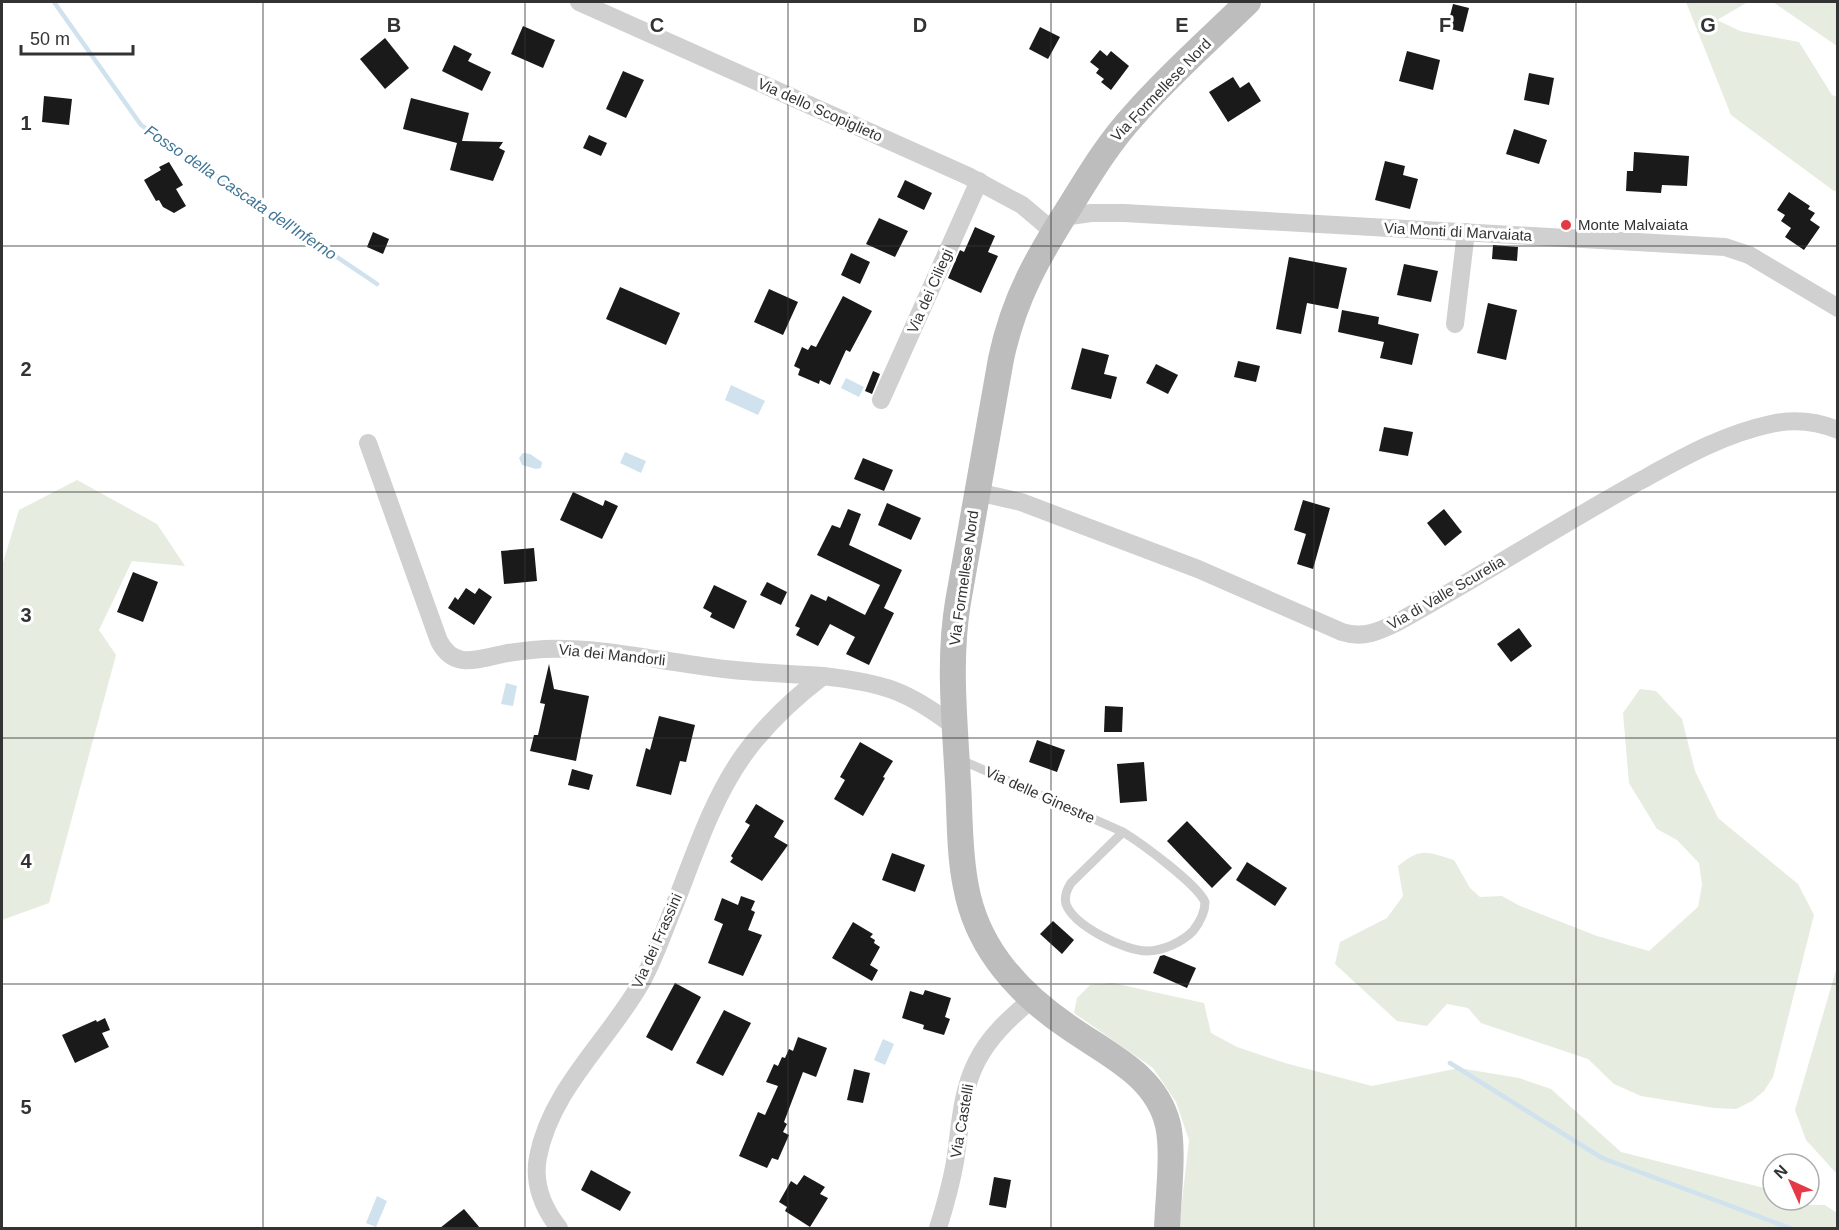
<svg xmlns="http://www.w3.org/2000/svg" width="1839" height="1230" font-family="Helvetica,sans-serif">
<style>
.green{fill:#e6ecdf}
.water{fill:#cfe2ee}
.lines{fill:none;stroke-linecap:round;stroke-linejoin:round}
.stream{stroke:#cfe2ee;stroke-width:4.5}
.building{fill:#1a1a1a}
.lane{stroke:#d0d0d0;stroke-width:9}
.street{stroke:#d0d0d0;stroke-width:18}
.secondary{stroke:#bdbdbd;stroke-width:26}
.grid{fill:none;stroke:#333;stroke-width:1.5;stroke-opacity:0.55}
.poi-dot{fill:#e63946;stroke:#fff;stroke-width:2}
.labels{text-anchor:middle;stroke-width:6;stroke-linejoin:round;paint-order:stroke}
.street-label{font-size:15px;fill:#333;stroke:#fff}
.poi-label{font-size:15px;fill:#333;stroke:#fff;text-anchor:start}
.water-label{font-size:16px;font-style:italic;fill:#3f7597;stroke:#fff}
.grid-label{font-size:20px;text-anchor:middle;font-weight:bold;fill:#333;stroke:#fff;stroke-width:6;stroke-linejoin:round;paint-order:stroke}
</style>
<rect width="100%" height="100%" fill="#fff"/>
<!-- green -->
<g class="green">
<path d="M1686,2H1748L1717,20L1740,31L1799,42L1832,95L1837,97V191H1834L1731,115Z"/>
<path d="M1773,2H1837V46Z"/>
<path d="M77,480L157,524L185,566L132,561L99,630L116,655L49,903L2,920V566L19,510Z"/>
<path d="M1640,689L1656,691L1682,719L1695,771L1718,818L1798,884L1814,915L1773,1077L1764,1091L1752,1101L1736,1109L1714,1108L1641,1096L1614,1084L1588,1059L1481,1023L1468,1008L1447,1004L1427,1026L1397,1021L1335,964L1340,942L1387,918L1403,896L1398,866C1422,847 1426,852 1454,860L1470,888L1480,897L1502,896L1520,906L1597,936L1649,951L1698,907L1702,885L1699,863L1677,840L1657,829L1629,783L1623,713Z"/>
<path d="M1837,967V1174L1806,1140L1795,1110Z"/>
<path d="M1113,983L1204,1003L1211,1033L1237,1047L1285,1063L1372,1086L1459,1068L1519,1078L1551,1089L1621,1152L1764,1188L1773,1192V1200H1795L1809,1205H1825L1837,1213V1228H1179L1189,1140L1176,1102L1153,1068L1074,1013L1077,998L1090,985Z"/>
</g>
<!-- water -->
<g class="water">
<path d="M846,378L864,387L859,397L841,388Z"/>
<path d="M731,385L765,401L758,415L725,400Z"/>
<path d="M625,452L646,461L641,473L620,463Z"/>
<path d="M523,453L530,454L542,462L541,468L536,469L522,465L519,458Z"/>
<path d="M506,683L517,686L513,706L501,704Z"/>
<path d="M883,1039L894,1044L885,1065L874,1060Z"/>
<path d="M377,1196L387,1201L376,1227L366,1223Z"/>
</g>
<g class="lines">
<!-- stream -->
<g class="stream">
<path d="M54,2L141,125L377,284"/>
<path d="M1450,1063L1602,1158L1790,1228"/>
</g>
</g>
<!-- building -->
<g class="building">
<path d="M1453,4L1469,8L1463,32L1447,28Z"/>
<path d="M523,26L555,40L543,68L511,54Z"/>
<path d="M1040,27L1060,37L1048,59L1029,49Z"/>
<path d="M385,38L409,68L385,89L360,59Z"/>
<path d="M454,45L472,54L468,61L491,72L482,91L442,71Z"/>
<path d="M1100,50L1107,56L1111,51L1129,66L1111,90L1101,82L1104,79L1096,73L1099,69L1090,62Z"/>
<path d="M1407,51L1440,60L1433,90L1399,81Z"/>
<path d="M623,71L644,80L626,118L606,109Z"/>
<path d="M1529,73L1554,78L1549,105L1524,100Z"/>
<path d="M1233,77L1240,88L1249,82L1261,101L1228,122L1209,92Z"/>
<path d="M44,96L72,99L69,125L42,122Z"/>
<path d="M411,98L469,113L462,141L503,142L499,148L505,151L493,181L450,170L457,143L403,129Z"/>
<path d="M1514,129L1547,140L1539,164L1506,154Z"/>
<path d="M589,135L607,143L601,156L583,148Z"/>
<path d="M1634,152L1689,156L1687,186L1662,185L1661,193L1626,191L1627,171H1633Z"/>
<path d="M1385,161L1405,166L1403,175L1418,179L1410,209L1375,200Z"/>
<path d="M169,162L183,185L176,189L186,206L174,213L163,207L159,200L156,201L144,180L161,170L159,167Z"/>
<path d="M905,180L932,193L924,210L897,197Z"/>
<path d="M1789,192L1810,206L1808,209L1815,213L1810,220L1820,227L1804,250L1785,237L1791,228L1781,221L1785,215L1777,210Z"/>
<path d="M879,218L908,231L895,257L866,244Z"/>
<path d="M975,227L995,236L988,252L998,256L981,293L948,278L960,250L964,252Z"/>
<path d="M373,232L389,239L383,254L367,247Z"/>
<path d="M1493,245L1518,247L1517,261L1492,259Z"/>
<path d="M851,253L870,262L860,284L841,275Z"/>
<path d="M1289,257L1347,268L1338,309L1307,303L1301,334L1276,329Z"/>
<path d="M1404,264L1438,271L1431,302L1397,295Z"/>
<path d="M620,287L680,313L666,345L606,319Z"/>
<path d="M769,289L798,302L783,335L754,322Z"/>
<path d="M843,296L872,311L850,352L846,350L830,385L820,380L819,384L798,375L800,369L794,366L802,347L808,350L811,345L816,347Z"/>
<path d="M1488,303L1517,310L1506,360L1477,353Z"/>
<path d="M1342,310L1379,317L1378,324L1419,334L1412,365L1380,358L1384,342L1338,332Z"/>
<path d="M1082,348L1109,355L1104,374L1117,377L1111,399L1071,389Z"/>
<path d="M1238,361L1260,366L1256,382L1234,377Z"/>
<path d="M1156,364L1178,375L1168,394L1146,383Z"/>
<path d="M873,371L880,374L872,394L865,391Z"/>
<path d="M1384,427L1413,432L1408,456L1379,451Z"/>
<path d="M863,458L893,470L884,491L854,479Z"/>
<path d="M573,492L603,506L605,500L618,506L602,539L560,520Z"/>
<path d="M1303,500L1330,508L1313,569L1297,564L1306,534L1294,530Z"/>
<path d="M887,503L921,518L911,540L878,525Z"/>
<path d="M848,509L861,514L849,545L902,570L884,608L894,613L869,665L846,654L855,637L830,624L818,646L796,635L800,628L795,626L811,594L826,601L828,596L865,615L880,585L817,555L832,525L840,528Z"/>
<path d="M1444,509L1462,532L1445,546L1427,523Z"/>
<path d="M534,548L537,581L504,584L501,551Z"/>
<path d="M133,572L158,582L143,622L117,612Z"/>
<path d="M767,582L787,592L781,605L760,595Z"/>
<path d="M714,585L747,601L734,629L710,617L712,613L703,608Z"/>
<path d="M466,588L475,594L479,588L492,597L474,625L448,608L455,597L458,600Z"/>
<path d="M1519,628L1532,646L1511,662L1497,644Z"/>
<path d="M549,664L554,689L589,696L576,761L530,751L534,735H538L545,704L540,703Z"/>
<path d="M1105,706L1123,707L1122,732H1104Z"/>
<path d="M659,716L695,725L686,762L680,761L671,795L636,786L646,748L650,750Z"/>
<path d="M1037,740L1065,750L1057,772L1029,762Z"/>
<path d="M860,742L893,761L883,777L885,778L863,816L834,799L845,780L840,777Z"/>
<path d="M1144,762L1147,801L1120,803L1117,764Z"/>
<path d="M572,769L593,775L589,790L568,785Z"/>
<path d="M756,804L784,821L774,837L788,845L762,881L730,862L733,858L731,856L750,825L745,822Z"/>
<path d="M1187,821L1232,868L1212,888L1167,841Z"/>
<path d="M892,853L925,865L915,892L882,880Z"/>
<path d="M1247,862L1287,888L1275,906L1236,880Z"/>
<path d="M741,896L755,901L751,910L755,912L748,930L762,935L743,976L708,963L723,924L714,920L722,898L738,905Z"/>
<path d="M1053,921L1074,940L1062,954L1040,934Z"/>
<path d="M853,922L873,934L870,937L875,940L874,943L880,947L870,965L878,970L872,981L832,958Z"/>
<path d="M1164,955L1196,968L1187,988L1153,973L1160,956Z"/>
<path d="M675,983L701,997L672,1051L646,1037Z"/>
<path d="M925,990L951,998L945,1017L950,1019L944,1035L923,1029L924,1025L902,1018L910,991L923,995Z"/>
<path d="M724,1010L751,1023L723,1076L696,1063Z"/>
<path d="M105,1018L110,1030L102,1033L109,1047L75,1063L62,1035L96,1020L97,1022Z"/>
<path d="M798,1037L827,1048L816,1077L803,1072L784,1122L787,1124L783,1132L789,1135L778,1160L772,1158L767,1168L739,1156L758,1112L765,1115L778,1086L766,1082L774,1064L778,1066L782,1057L785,1058L789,1049L793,1051Z"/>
<path d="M854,1069L870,1073L863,1103L847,1100Z"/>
<path d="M591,1170L631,1192L620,1211L581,1190Z"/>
<path d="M804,1175L825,1187L820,1194L828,1198L810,1227L785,1211L787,1207L779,1202L791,1181L797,1185Z"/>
<path d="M994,1177L1011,1180L1006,1208L989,1205Z"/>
<path d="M464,1209L480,1228H440Z"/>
</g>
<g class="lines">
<!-- lane -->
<path class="lane" d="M959,759L1123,832C1141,843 1197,884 1205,902C1205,913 1200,922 1193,931C1182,942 1163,951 1147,951C1125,951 1074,926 1066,904C1064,896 1067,889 1071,883L1123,832"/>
<!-- street -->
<g class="street">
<path d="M579,2L968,176L1022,205L1054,232"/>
<path d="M1063,217L1091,213H1124L1725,247L1749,255L1838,308"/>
<path d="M1455,324L1466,232"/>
<path d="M881,400L979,181"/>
<path d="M368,443L439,641C454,670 477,659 503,654C517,651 531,650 544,649C600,647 654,660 709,667C747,673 785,673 823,676"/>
<path d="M977,492L1021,502L1198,569L1342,632C1363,639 1380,631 1398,622C1479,577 1557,527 1638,482C1680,459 1723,434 1771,424C1793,419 1816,421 1838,430"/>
<path d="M559,1228C543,1208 533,1183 538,1157C551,1089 608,1041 641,983C655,958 664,930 675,904C695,853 712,800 743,756C765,725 793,699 823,676C883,683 907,690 955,727"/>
<path d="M938,1228C945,1206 951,1184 955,1162C960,1129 961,1093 976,1063C989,1036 1011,1017 1033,998"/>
</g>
<!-- secondary -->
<path class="secondary" d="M1167,1228C1168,1200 1174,1151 1168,1125C1156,1074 1106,1054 1067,1026C1042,1009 1016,986 998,961C982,939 971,914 966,887C959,853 960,817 958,783C955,723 948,662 958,602L1001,359C1014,297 1039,255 1072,203C1091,172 1110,141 1135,114C1170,74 1210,39 1248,2"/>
</g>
<!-- grid -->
<path class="grid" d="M263,2V1228M525,2V1228M788,2V1228M1051,2V1228M1314,2V1228M1576,2V1228M2,246H1838M2,492H1838M2,738H1838M2,984H1838"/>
<!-- markers -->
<circle class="poi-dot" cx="1566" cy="225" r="6"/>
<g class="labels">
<!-- street labels -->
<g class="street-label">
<text transform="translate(1161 90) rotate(-46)" y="5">Via Formellese Nord</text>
<text transform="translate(820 110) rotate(24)" y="5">Via dello Scopiglieto</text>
<text transform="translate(1458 232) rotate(3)" y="5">Via Monti di Marvaiata</text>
<text transform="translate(930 291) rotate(-66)" y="5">Via dei Ciliegi</text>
<text transform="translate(964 578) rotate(-82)" y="5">Via Formellese Nord</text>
<text transform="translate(1446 593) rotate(-30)" y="5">Via di Valle Scurelia</text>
<text transform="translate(612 655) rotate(6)" y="5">Via dei Mandorli</text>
<text transform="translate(1040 795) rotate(24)" y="5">Via delle Ginestre</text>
<text transform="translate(657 941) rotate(-66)" y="5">Via dei Frassini</text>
<text transform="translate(962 1121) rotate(-80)" y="5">Via Castelli</text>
</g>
<!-- poi labels -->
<g class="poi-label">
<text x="1578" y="230">Monte Malvaiata</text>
</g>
<!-- water labels -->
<g class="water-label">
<text transform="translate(241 192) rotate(34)" y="6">Fosso della Cascata dell'Inferno</text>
</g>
</g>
<g class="grid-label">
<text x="394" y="32">B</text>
<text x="657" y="32">C</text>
<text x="920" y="32">D</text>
<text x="1182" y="32">E</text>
<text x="1445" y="32">F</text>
<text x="1708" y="32">G</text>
<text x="26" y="130">1</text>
<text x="26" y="376">2</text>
<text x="26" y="622">3</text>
<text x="26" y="868">4</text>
<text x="26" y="1114">5</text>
</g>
<!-- border -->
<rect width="1839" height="1230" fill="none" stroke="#333333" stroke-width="6"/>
<!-- north arrow -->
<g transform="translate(1791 1182) rotate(315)"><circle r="28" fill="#ffffff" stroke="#adadad" stroke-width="1.5"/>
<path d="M0-4.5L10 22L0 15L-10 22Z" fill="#e63946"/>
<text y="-9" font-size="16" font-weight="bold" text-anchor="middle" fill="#333333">N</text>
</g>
<!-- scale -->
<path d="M21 45v9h112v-9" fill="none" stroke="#333333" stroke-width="3"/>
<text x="30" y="45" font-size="18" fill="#333333" stroke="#ffffff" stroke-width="4.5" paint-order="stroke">50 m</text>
</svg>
